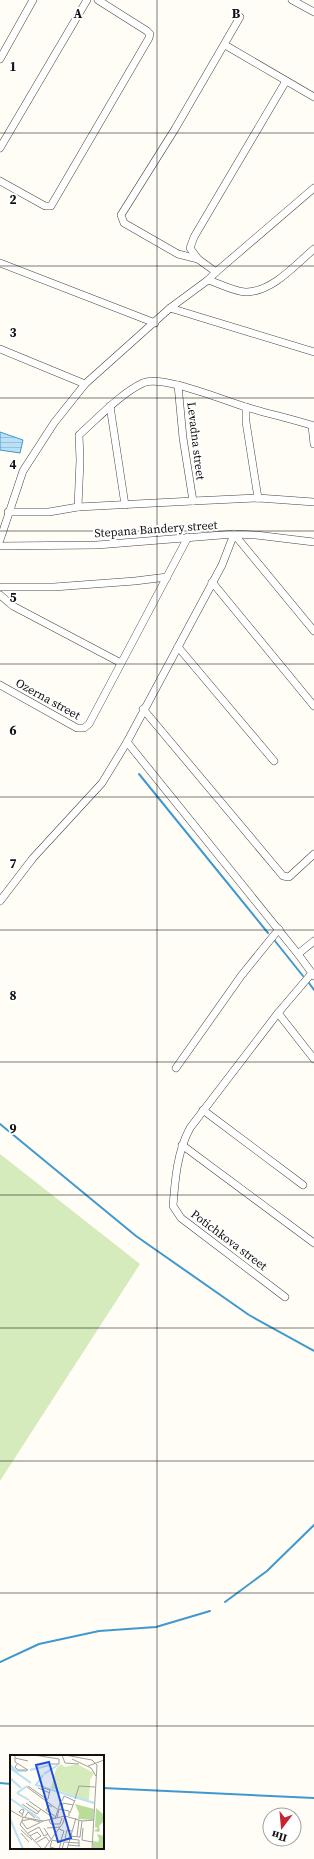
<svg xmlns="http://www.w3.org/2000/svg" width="314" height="1859" font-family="'Source Serif 4',serif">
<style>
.garden{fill:#d6ebbc}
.water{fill:url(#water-rules);stroke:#3e99d0}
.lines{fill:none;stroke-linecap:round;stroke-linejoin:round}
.stream{stroke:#3e99d0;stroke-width:2}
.street-casing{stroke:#444;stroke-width:8}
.street{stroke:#fff;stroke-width:7}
.grid{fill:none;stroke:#111;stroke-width:1;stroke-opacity:0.55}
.labels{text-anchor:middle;stroke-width:4;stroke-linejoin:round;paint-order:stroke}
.street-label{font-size:12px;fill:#111;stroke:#fff}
.inset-river{fill:none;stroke:#b8e1f7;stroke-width:2}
.inset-road{fill:none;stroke:#a09f9a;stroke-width:1}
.view{fill:#1d4ed8;fill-opacity:0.15;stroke:#1d4ed8;stroke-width:2}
.inset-edge{fill:none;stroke:#111;stroke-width:2}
.grid-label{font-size:13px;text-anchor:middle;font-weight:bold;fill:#111;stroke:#fff;stroke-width:4;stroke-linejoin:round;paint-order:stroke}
</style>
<defs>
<pattern id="water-rules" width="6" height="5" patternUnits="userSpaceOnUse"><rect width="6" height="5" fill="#b8e1f7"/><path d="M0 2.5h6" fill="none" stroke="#9dc0d3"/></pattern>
</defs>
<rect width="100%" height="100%" fill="#fffdf5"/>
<!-- garden -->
<path class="garden" d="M0,1154L140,1264L0,1481Z"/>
<!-- water -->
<path class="water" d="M0,432L23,440L20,453L0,450Z"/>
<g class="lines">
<!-- stream -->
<g class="stream">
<path d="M139,774L268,933"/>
<path d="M275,941L303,976"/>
<path d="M309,983L314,990"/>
<path d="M0,1124L136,1236L249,1315L314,1351"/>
<path d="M225,1602L267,1571L314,1525"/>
<path d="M0,1662L39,1644L99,1631L156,1627L210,1611"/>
<path d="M0,1783L11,1784"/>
<path d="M103,1788L314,1798"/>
</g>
<defs>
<g id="street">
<path d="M292,0L314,12"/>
<path d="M225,45L314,97"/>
<path d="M0,59L33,0"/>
<path d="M0,148L87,0"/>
<path d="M0,181L45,206H51L149,38L150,34L147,31L98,0"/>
<path d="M198,259L190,248L194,237L286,81"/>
<path d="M0,263L155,323"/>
<path d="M216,272L314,188"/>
<path d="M208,280L216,272L198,259L178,254L124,223L121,215L175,129L240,17"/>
<path d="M170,308L314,352"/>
<path d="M0,349L85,384"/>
<path d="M178,385L183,438L193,501"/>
<path d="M110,406L125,505"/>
<path d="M246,407V422L258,498"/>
<path d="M312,426L314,444"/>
<path d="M78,507L80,460L79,435C97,419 121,393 143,383C161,374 225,401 246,407C269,414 292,419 314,426"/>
<path d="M8,512H49L78,507L193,501L258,498L314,502"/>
<path d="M0,540L23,471L54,423L85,384L170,308L208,280C218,283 237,293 247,292C273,291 295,265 314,249"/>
<path d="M0,546L97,545L234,534L256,535L314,542"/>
<path d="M212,582L314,706"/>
<path d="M0,587H54L135,581L167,577"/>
<path d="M0,595L13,606L121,663"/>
<path d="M178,647L274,761"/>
<path d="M0,685L77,728H84L89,724L188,537"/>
<path d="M143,709L283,876L289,877L314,854"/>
<path d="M127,742L298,954L314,976"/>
<path d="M0,901L33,858L102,783L127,742L222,565L234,534L314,631"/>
<path d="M298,954L314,941"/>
<path d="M278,1013L314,1059"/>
<path d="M176,1068L241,976L279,929"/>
<path d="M203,1110L303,1185"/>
<path d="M182,1145L314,1243"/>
<path d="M285,1297L181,1218L173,1206C175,1180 177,1152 190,1128L278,1013L312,973"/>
</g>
</defs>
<!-- street casing -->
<use href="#street" class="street-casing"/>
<!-- street -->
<use href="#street" class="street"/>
</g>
<!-- grid -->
<path class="grid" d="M157,0V1859M0,133H314M0,266H314M0,398H314M0,531H314M0,664H314M0,797H314M0,930H314M0,1062H314M0,1195H314M0,1328H314M0,1461H314M0,1593H314M0,1726H314"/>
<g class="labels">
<!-- street labels -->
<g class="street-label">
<text transform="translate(196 441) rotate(83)" y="4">Levadna street</text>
<text transform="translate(156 529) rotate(-4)" y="4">Stepana Bandery street</text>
<text transform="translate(48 699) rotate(29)" y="4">Ozerna street</text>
<text transform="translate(229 1240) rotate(37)" y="4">Potichkova street</text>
</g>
</g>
<!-- overview -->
<g transform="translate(10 1755)">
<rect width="94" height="94" fill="#fffdf5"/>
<path d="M65,49L84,54L83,65L68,64L69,58ZM86,53L94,60V66L89,71L90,76L88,77L84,76L88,73L85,72ZM87,79L94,81V94H83V86L88,87L89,84Z" fill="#badc9b"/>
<path d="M51,9L55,12L67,9L84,18L80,25L79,46L41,33L46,14Z" fill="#d6ebbc"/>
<path class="inset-river" d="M0,10L7,16H17M0,13L21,28M20,15L40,10M34,19L48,10M33,20L26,30L84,48M0,23L11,33M7,38L19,45M7,38L17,31M1,44L30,64M0,64L13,94"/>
<path class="inset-road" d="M5,0V7L18,15H8L5,12L7,9M24,0L49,4M52,0L55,8L69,9M55,0L82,5L87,10L82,94M5,3L18,6M62,4L81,13L86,21M41,9H49V4M78,11L94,5M18,31L38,45M17,32L47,54M28,33L40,38M34,33L40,35L38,44M65,44L69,31L85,32M19,46L45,64L51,45M52,46L54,41L65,46M16,48L29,57M12,49L27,59L31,54M52,51L53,48L63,50M42,52L39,50L36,55L46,62M0,55L12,62L33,66L55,61L72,66L84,65M60,58L65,45M12,61L14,55L12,54L9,57L12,59M15,62L18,57L25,63M13,63L10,70L32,94M47,63L49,54L59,56V61M39,65L41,69H50L52,63M12,66L20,64L30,67M12,67L17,74L33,66M34,73L41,84M37,73L50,72M73,73L72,85L82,87M49,74L54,76L51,85M11,75L22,85M11,78L19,87M18,78L29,72L34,81L38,79M20,81L27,77L31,81L25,85M60,81L70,82L72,66M67,81L69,65M60,84L69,85V91M60,85L55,83L57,75L62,76M27,87L36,82L39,86M58,90L70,91M34,94L53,68L55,61M47,94L40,92L42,85L51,87L49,94M52,94L54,87L69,88M57,94L66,63"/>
<path class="view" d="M39,7L61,83L48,87L26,10Z"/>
<rect width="94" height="94" class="inset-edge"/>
</g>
<g class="grid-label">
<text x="78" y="18">A</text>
<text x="236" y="18">B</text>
<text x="13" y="71">1</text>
<text x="13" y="204">2</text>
<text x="13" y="337">3</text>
<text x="13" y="469">4</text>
<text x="13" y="602">5</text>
<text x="13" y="735">6</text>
<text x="13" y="868">7</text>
<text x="13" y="1000">8</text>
<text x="13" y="1133">9</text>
</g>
<!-- north arrow -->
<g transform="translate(282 1827) rotate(196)"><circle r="19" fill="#ffffff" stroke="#a0a0a0"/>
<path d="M0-3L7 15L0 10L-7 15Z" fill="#c42531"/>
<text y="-6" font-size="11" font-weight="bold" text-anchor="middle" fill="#111111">Пн</text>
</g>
</svg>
